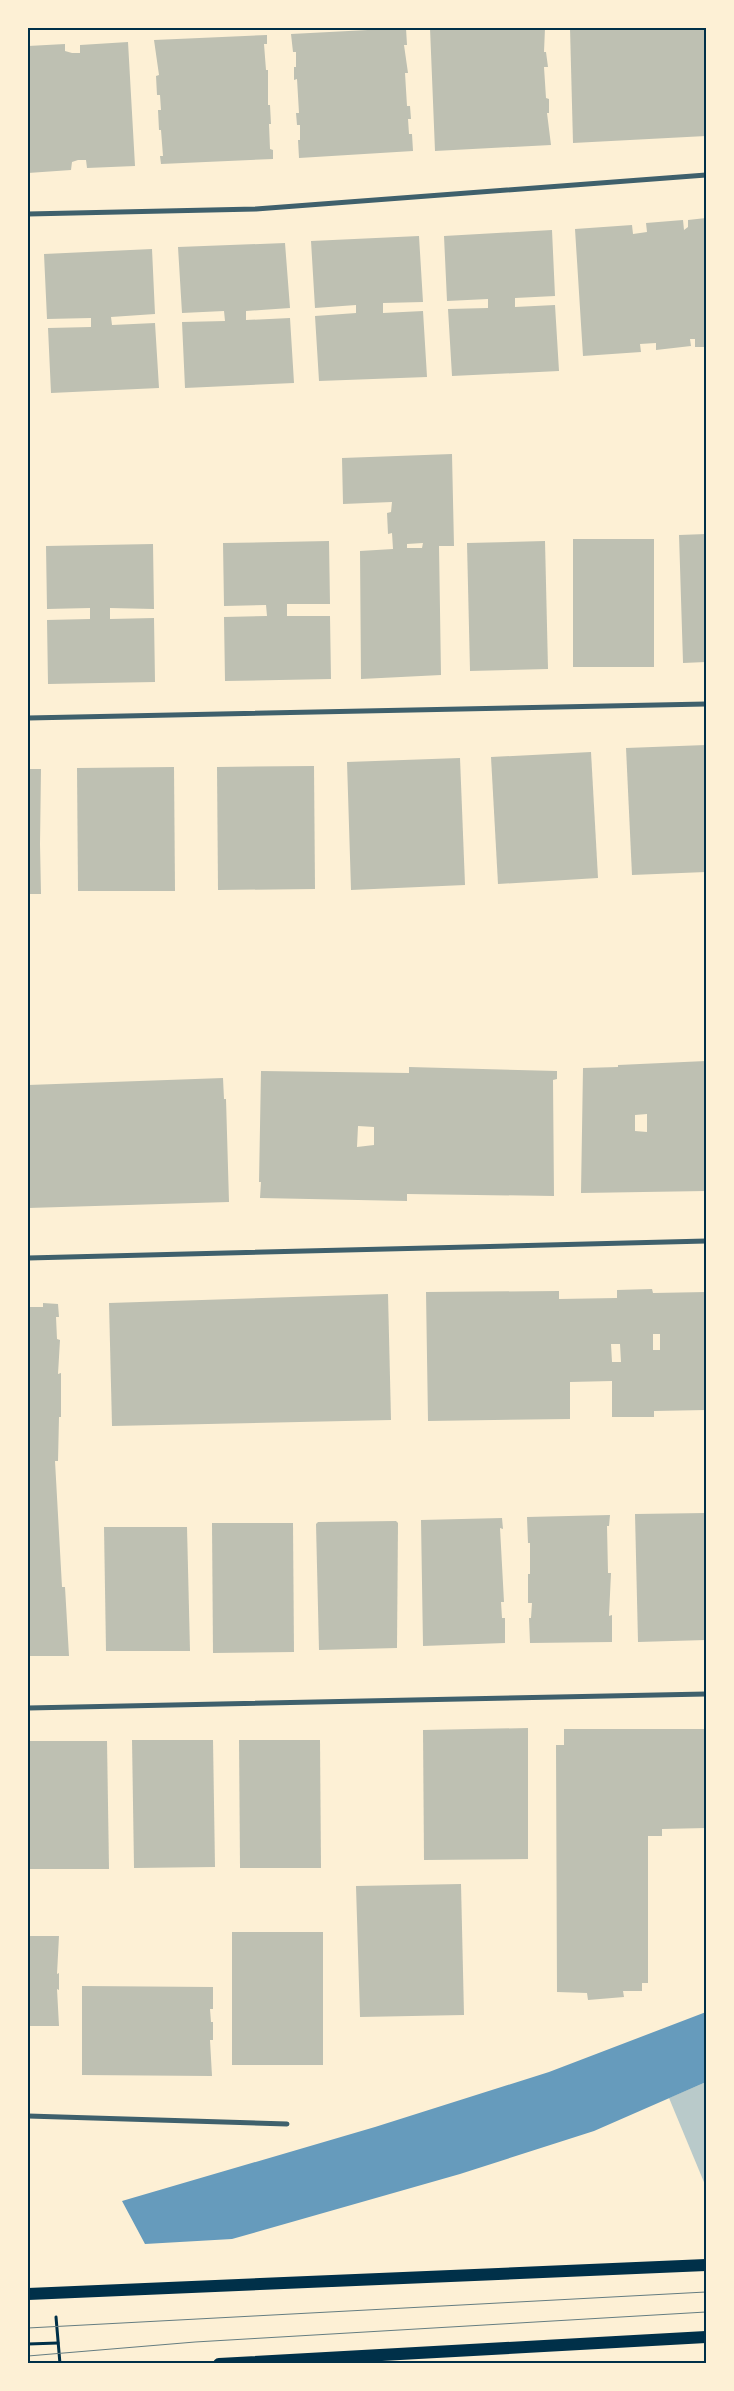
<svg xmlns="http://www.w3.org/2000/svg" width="734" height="2391" font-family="Figtree,sans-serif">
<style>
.green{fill:#b9caca}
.water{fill:#669bbc}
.building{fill:#bec0b2;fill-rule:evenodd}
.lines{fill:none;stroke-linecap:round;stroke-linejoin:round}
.path{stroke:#003049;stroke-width:3}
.minor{stroke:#3f606c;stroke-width:5}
.primary{stroke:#003049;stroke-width:12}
.tram{stroke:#657d81;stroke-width:1}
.neatline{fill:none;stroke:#003049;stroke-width:2}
</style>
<rect width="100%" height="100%" fill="#fdf0d5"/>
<!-- green -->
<path class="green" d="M706,2082V2187L669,2098Z"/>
<!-- water -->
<path class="water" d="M706,2012V2082L594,2131L460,2174L232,2239L145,2244L122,2201L375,2127L549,2072Z"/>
<!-- building -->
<g class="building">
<path d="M406,28L407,45H404L408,73H405L407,106H410L411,119H408L409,134H412L413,151L299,158L298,140H300V125H297L296,113H299L297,79L294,80V67H296V52H293L291,34Z"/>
<path d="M430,28H545L544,52H546L548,67H544L546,98L549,99V113H547L551,145L435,151Z"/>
<path d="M570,28H706V136L573,143Z"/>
<path d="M267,35V44H264L266,70H268V105H270L271,124H269L270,149L273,150V159L161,164L160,156H163L161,130H159L158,110H161L160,95H157L156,76L159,75L154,40Z"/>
<path d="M128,42L135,166L87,168L86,160H78L72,162L71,170L28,173V46L65,44V51L72,53H80V45Z"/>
<path d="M706,218V347H695V339H690L691,346L656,350V343L640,344L641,352L583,356L575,229L632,225L633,234L647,232L646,223L683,220L684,230L688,227V220Z"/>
<path d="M552,230L555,296L515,298V307L555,305L559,371L452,376L448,309L488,308V299L447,301L444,236Z"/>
<path d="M419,236L423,302L383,303V313L423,311L427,377L319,381L315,316L356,313V305L315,308L311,241Z"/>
<path d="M285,243L290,308L246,311V320L290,318L294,383L185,388L182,322L225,321L224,311L182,313L178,247Z"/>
<path d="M152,249L155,314L111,317L112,325L155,323L159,388L51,393L48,328L91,327V318L47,319L44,254Z"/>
<path d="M452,454L454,546H439L441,675L361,679L360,551L393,549L392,533L388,534L387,513L391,512L392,502L343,504L342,458ZM423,543L422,548H407V544Z"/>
<path d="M706,534V662L683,663L679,535Z"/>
<rect x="573" y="539" width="81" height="128"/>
<path d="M329,541L330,604H287V616H330L331,679L225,681L224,617L267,616L266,605L224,606L223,543Z"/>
<path d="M545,541L548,669L470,671L467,543Z"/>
<path d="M153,544L154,609L110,608V619L154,618L155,682L48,684L47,620L90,619V608L47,609L46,546Z"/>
<path d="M706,745V872L632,875L626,748Z"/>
<path d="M591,752L598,878L498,884L491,757Z"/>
<path d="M460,758L465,885L351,890L347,762Z"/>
<path d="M314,766L315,889L218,890L217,767Z"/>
<path d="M174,767L175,891H78L77,768Z"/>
<path d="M28,769H41L40,844L41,894H28Z"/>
<path d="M706,1061V1191L581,1193L583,1068L618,1067V1065ZM647,1114V1132L635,1131V1115Z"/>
<path d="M409,1067L557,1071V1079L553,1080L554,1196L407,1194V1201L260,1198L261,1182H259L261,1071L409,1073ZM358,1126L374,1127V1145L357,1147Z"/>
<path d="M223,1078L224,1099H226L229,1202L28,1208V1085Z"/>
<path d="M652,1289L653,1293L706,1292V1410L654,1411V1417H612V1381L570,1382V1419L428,1421L426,1292L559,1291V1299L617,1298V1290ZM653,1334H660V1350H653ZM611,1344H620L621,1362H612Z"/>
<path d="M388,1294L391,1420L112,1426L109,1303Z"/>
<path d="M43,1303L58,1304L59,1317H56L57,1339L60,1340L58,1374L61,1373V1417H59L58,1461H55L62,1587H65L69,1656H28V1307H43Z"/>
<path d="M706,1513V1640L638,1642L635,1514Z"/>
<path d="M610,1515L609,1526H607L608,1573H611L609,1616L612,1615V1642L530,1643L529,1618H531L532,1603H528V1574H530V1543H528L527,1517Z"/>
<path d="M502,1518L503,1529L500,1528L504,1602H501L502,1618H505V1643L423,1646L421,1520Z"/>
<path d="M396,1521L398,1523L397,1648L319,1650L316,1524L318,1522Z"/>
<path d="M212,1523H293L294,1652L213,1653Z"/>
<path d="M104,1527H187L190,1651H106Z"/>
<path d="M528,1728V1859L424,1860L423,1730Z"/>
<path d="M564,1729H706V1828L662,1829V1836H648V1983H642V1991H623L624,1997L588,2000L587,1993L557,1992L556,1745H564Z"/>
<path d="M132,1740H213L215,1867L134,1868Z"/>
<path d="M239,1740H320L321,1868H240Z"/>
<path d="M28,1741H107L109,1869H28Z"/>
<path d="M461,1884L464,2015L360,2017L356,1886Z"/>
<rect x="232" y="1932" width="91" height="133"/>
<path d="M28,1936H59L57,1974L59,1973V1990L57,1989L59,2026H28Z"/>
<path d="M82,1986L213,1987V2009H210L211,2022H213V2040H210L212,2076L82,2075Z"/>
</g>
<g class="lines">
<!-- path -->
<g class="path">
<path d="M56,2317L60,2364"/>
<path d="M28,2344L58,2343"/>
</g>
<!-- minor -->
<g class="minor">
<path d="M28,214L256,209L706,175"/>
<path d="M28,718L706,704"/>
<path d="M28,1258L706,1241"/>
<path d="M28,1708L706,1694"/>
<path d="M28,2116L287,2124"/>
</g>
<!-- primary -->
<g class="primary">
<path d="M28,2294L706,2265"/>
<path d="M219,2364L706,2337"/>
</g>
<!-- tram -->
<g class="tram">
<path d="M28,2328L706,2292"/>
<path d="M28,2356L195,2342L706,2312"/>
</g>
</g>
<!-- border -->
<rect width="734" height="2391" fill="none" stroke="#fdf0d5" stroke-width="58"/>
<rect x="29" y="29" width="676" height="2333" class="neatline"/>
</svg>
